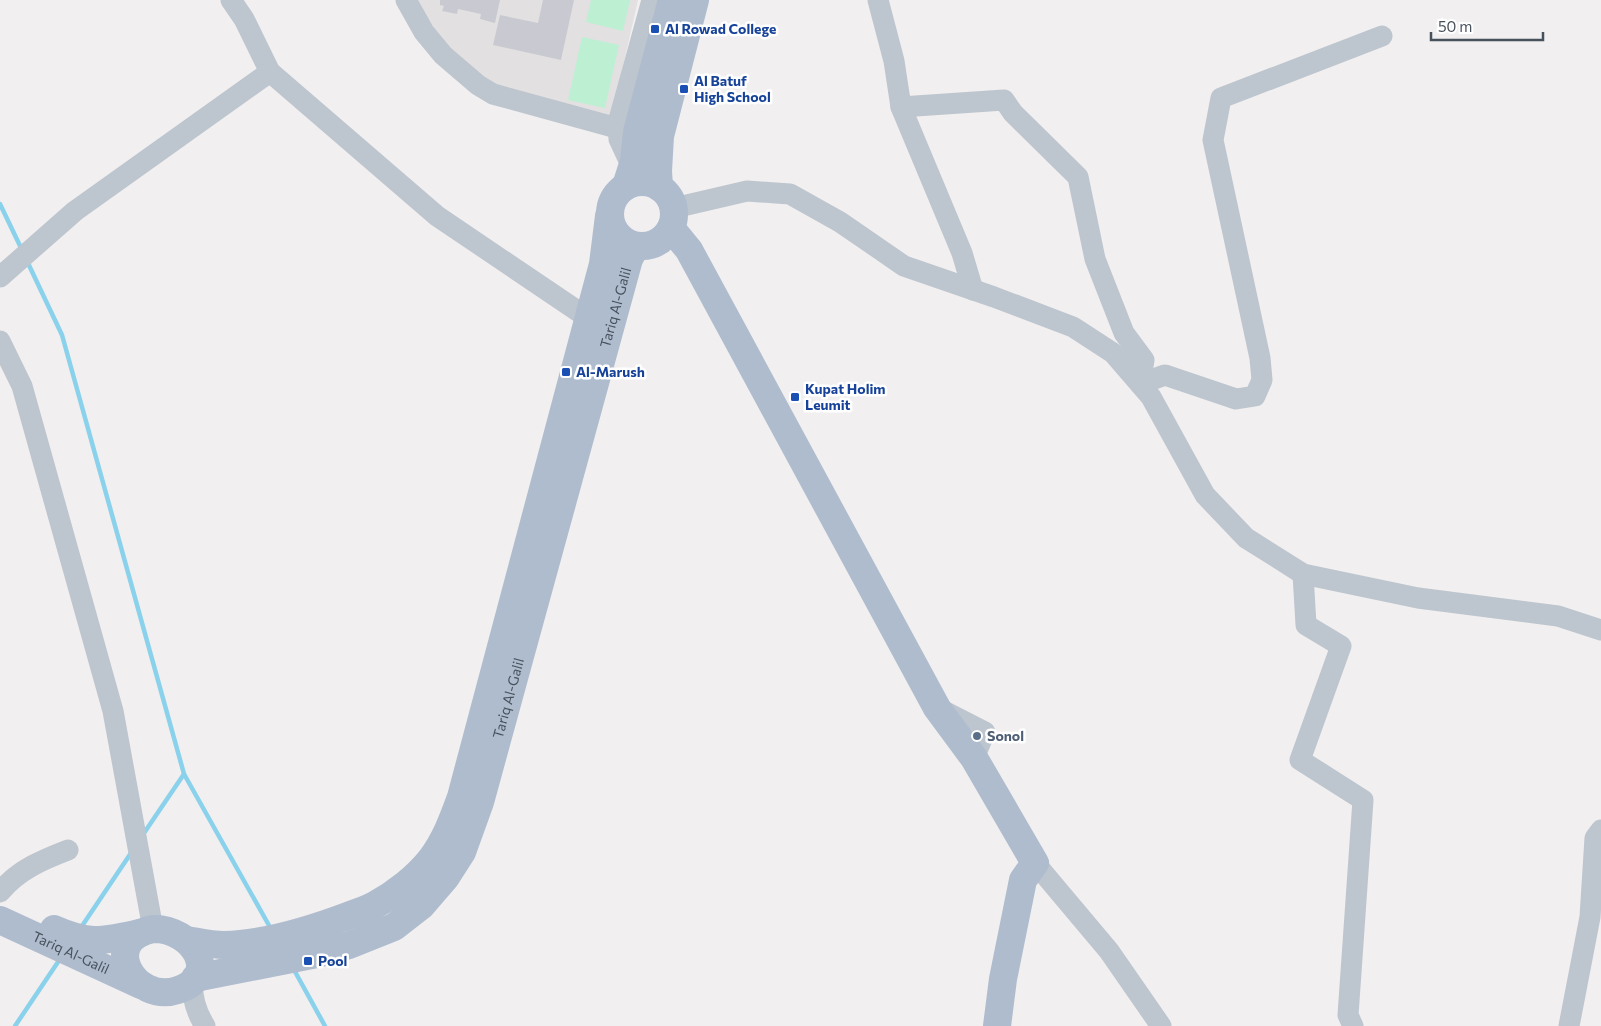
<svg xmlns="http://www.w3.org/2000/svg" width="1601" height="1026" font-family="Commissioner,sans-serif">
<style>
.education{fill:#e2e0e1}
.green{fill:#bdefd3}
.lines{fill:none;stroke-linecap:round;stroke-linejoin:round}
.stream{stroke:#8ad1ec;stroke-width:4.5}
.building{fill:#c9cad1}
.minor{stroke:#bdc5ce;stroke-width:21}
.major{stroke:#aebcce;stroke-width:28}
.transit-dot{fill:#1a4fb4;stroke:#fff;stroke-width:2}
.service-dot{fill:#5c6f8a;stroke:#fff;stroke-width:2}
.labels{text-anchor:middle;stroke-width:5;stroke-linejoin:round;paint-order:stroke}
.transit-label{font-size:14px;font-weight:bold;fill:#164399;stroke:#fff;text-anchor:start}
.street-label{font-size:14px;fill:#47515c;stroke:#fff}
.service-label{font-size:14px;font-weight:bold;fill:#4e5e75;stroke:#fff;text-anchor:start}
</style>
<rect width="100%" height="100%" fill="#f1efef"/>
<!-- education -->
<path class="education" d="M414,0H638L611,119L501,92L456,58Z"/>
<!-- green -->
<g class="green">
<path d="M591,0H630L623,31L586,22Z"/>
<path d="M582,37L619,45L605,108L568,100Z"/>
</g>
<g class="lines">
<!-- stream -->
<g class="stream">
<path d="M0,204L22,250"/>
<path d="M27,261L62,335L184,774L271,929"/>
<path d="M142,836L184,774"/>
<path d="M80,929L131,853"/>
<path d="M293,968L325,1026"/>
<path d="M15,1026L60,959"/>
</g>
</g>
<!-- building -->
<g class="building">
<path d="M440,0H500L495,23L480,19L481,14L458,9L457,14L442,11L444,6L440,5Z"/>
<path d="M543,0H574L561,60L493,45L500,15L538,23Z"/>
</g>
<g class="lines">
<!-- minor -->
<g class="minor">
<path d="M231,0L244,19L270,72"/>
<path d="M406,0L424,32L443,55L478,85L493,94L617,128"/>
<path d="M878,0L894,61L901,107L1004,100L1013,113L1078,177L1095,259L1124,333L1144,360L1140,384L1165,375L1236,399L1255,396L1262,380L1260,358L1213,140L1221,98L1382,36"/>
<path d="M901,107L962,253L973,290"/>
<path d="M632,167L619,139L618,123L652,0"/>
<path d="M674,208L747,191L790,194L840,222L904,266L994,297L1073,327L1113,353L1151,397L1205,495L1246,538L1303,574L1418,598L1558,616L1601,630"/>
<path d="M0,277L75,211L270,72L437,216L588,318"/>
<path d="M0,341L22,386L113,711L153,929"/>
<path d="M1303,574L1306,625L1341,646L1300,760L1363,800L1348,1015L1353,1026"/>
<path d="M938,708L985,732L974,758"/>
<path d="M1035,863L1109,951L1161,1026"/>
<path d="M0,892C18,870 42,860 68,850"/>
<path d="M192,981C192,998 196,1012 205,1026"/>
<path d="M1569,1026L1590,917L1595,838L1601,830"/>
</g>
<!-- major -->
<g class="major">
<circle cx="642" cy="214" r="32"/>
<path d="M626,186L634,161L637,132L672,0"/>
<path d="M659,187L658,171L660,136L695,0"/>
<path d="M671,228L689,250L937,708L974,758L1035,863L1023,880L1003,979L997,1026"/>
<path id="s1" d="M0,920L141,985"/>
<path d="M54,929C90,945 102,941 140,933"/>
<path d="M153,929C193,928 222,976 178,990C134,1005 98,940 153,929Z"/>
<path d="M187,940C199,942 211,945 224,945C265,944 313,929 350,915C359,912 368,909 375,905C395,894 417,877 431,859C445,841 453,819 461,797L603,264L609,216"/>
<path id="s2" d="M195,978L317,954L349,945L394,927L421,906L446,877L462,852L480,802L629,259L636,246"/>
</g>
</g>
<!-- markers -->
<g class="transit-dot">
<rect x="650" y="24" width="10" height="10" rx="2.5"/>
<rect x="679" y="84" width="10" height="10" rx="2.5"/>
<rect x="561" y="367" width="10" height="10" rx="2.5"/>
<rect x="790" y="392" width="10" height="10" rx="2.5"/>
<rect x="303" y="956" width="10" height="10" rx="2.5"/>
</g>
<circle class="service-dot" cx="977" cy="736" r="5"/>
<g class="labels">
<!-- transit labels -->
<g class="transit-label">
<text x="665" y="34">Al Rowad College</text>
<text x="694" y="86">Al Batuf<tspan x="694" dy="16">High School</tspan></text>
<text x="576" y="377">Al-Marush</text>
<text x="805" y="394">Kupat Holim<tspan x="805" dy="16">Leumit</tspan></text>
<text x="318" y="966">Pool</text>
</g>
<!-- street labels -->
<g class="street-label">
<text dy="5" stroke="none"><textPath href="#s2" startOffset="874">Tariq Al-Galil</textPath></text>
<text dy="5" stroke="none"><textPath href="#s2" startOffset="469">Tariq Al-Galil</textPath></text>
<text dy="5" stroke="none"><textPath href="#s1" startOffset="78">Tariq Al-Galil</textPath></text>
</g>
<!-- service labels -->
<g class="service-label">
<text x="987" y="741">Sonol</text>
</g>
</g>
<!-- scale -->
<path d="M1431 32v8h112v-8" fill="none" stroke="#47515c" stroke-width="2.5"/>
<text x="1438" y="32" font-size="15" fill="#47515c" stroke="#ffffff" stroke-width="4" paint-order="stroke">50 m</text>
</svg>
